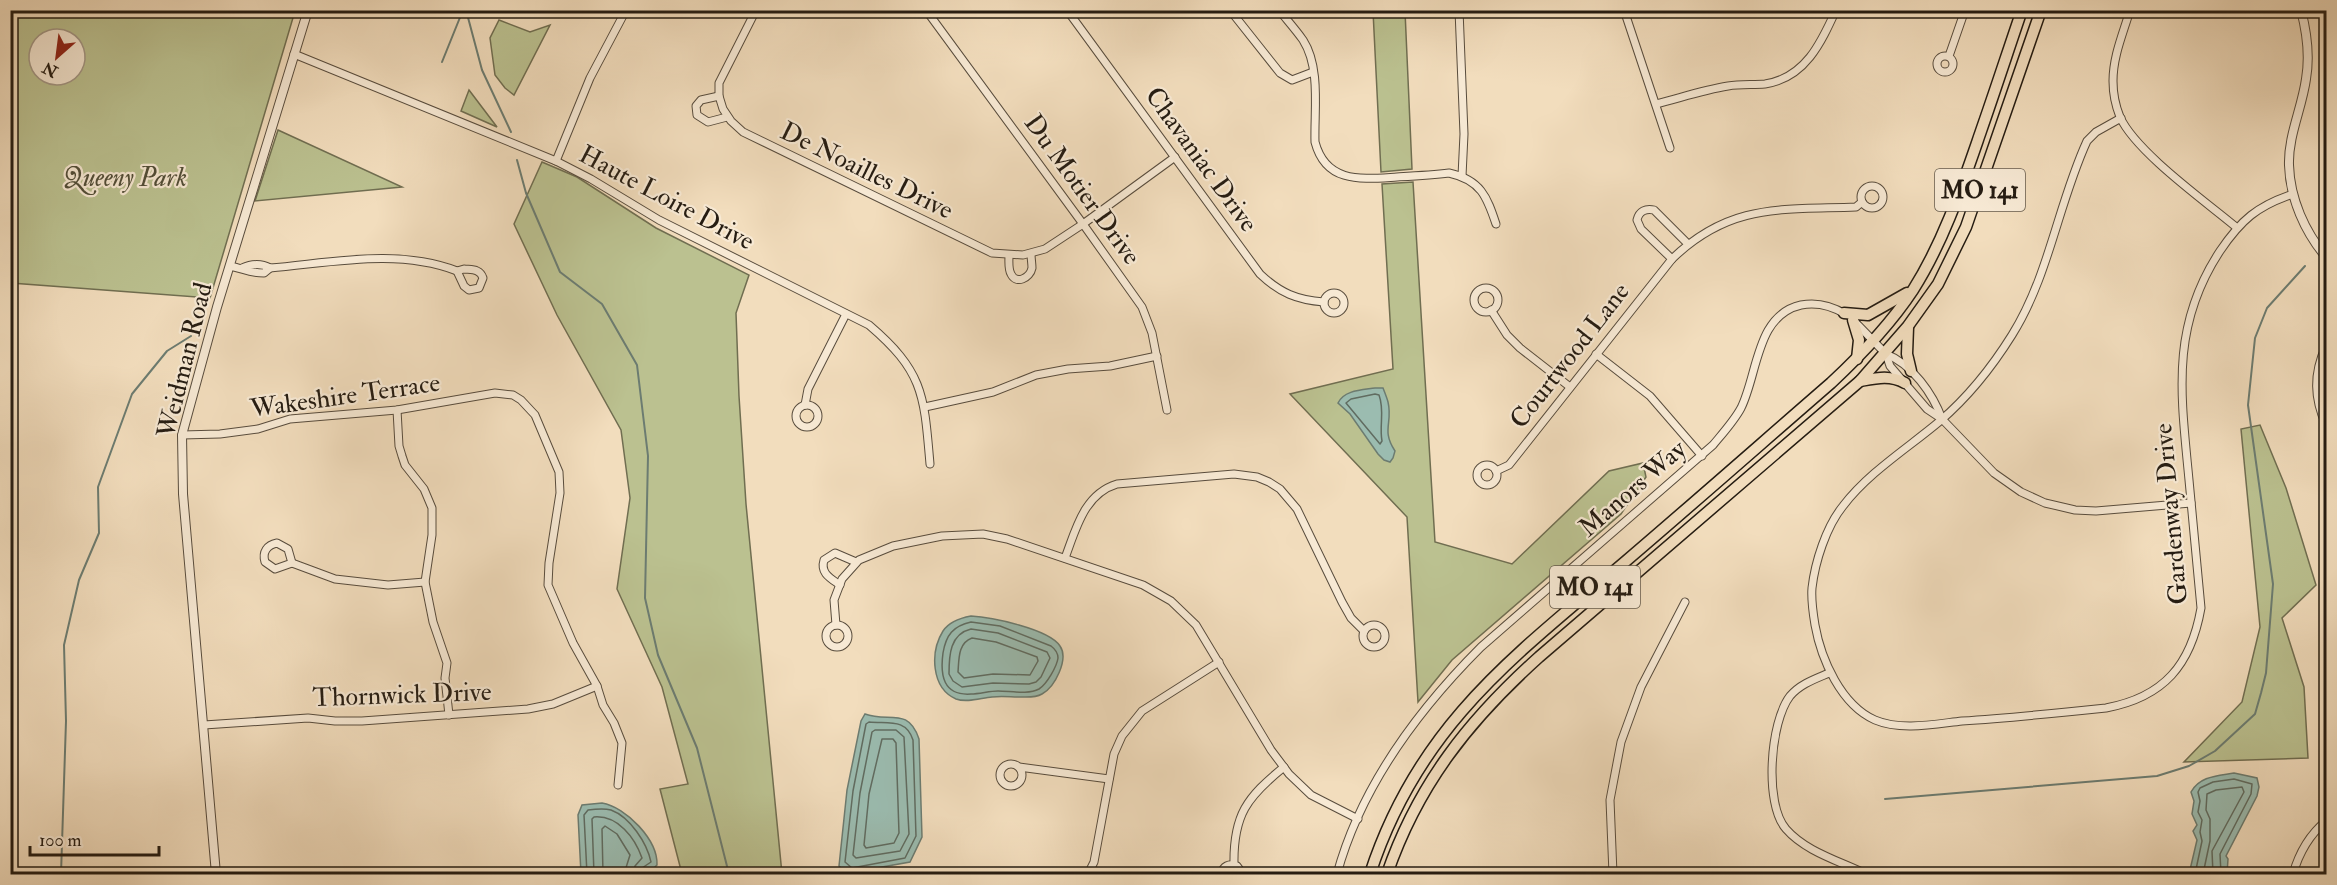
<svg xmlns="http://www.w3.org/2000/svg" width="2337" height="885" font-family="'IM FELL Double Pica',serif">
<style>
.green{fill:#bbc190;stroke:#706e51;stroke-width:1.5;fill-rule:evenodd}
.water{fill:#9bbcb0;stroke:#6c7c71;stroke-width:1.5}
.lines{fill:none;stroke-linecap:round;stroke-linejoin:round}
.shore{stroke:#606c61;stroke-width:1.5}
.stream{stroke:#6c7c71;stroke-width:2}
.minor-casing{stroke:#584c3d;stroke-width:9}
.tertiary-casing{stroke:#584c3d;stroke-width:10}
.trunk-casing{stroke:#251c12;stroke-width:13}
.minor{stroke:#f7e9d4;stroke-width:7}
.tertiary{stroke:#f7e9d4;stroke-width:8}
.trunk{stroke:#f2ddbd;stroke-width:10}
.labels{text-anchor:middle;stroke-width:4.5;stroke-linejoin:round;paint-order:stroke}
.shield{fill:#f7e9d4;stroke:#645a4c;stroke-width:1.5}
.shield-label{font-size:24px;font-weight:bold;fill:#251c12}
.street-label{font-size:26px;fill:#251c12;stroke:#f7e9d4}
.park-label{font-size:26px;font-style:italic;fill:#524e38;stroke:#f7e9d4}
</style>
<rect width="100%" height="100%" fill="#f2ddbd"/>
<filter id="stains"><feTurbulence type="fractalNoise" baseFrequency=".00333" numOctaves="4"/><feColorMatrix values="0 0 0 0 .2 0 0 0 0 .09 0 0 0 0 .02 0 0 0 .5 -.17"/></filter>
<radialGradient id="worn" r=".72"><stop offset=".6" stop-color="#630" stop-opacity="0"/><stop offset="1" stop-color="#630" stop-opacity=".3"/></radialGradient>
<!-- green -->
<g class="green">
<path d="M11,10L295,11L210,298L11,283ZM39,39H75V75H39Z"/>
<path d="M1373,11H1405L1412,169L1381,172Z"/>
<path d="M499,20L530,32L550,25L514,95L505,88L495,75L490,38Z"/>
<path d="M469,90L497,127L461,111Z"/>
<path d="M278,130L402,187L255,201Z"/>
<path d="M542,162L577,177L656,228L749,275L736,313L739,396L746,504L782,874H682L660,789L688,784L662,687L617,589L630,498L621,430L557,315L514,224Z"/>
<path d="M1413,182L1435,542L1512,564L1609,471L1643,463L1646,477L1621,514L1452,660L1418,702L1407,517L1290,394L1393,369L1382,184Z"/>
<path d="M2260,425L2286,488L2316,585L2282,618L2304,687L2308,758L2184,762L2242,702L2260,627L2241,429Z"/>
</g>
<!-- water -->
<g class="water">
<path d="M1375,388H1383C1385,393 1387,398 1388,402C1393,423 1381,430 1395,451L1393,458L1390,462L1384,460L1378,454L1350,414L1338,403C1344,390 1362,390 1375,388Z"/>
<path d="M971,616C991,617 1049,629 1060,646C1069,659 1055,687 1042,694C1035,698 1028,697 1020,697C1011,697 1001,696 992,697C981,698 967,703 956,699C931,688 930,652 943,631C949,622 960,618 971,616Z"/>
<path d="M865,714C888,723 908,706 919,739L922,837L910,862L854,872H846L839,866L847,790L861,721Z"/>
<path d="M2234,773L2257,778L2259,787L2257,796L2226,856L2228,859L2227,874H2189L2197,840L2193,831L2197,825L2192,814L2194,801L2191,792C2200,776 2217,776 2234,773Z"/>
<path d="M602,803C626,807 658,840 657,865C642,881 602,875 581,874L578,815L582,805Z"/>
</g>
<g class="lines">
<!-- shore -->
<g class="shore">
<path d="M1375,394L1379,395C1385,411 1379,425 1382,441L1380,444L1346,403L1351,399Z"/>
<path d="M971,622L1000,626L1051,646C1055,649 1058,653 1058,658C1057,666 1047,684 1039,689C1028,695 1010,691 998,691C989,691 980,694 971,694C943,696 940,675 943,653C946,635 953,626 971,622Z"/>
<path d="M971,629L998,633L1047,652L1050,658L1041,677L1036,682L1029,684L993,683L962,687L953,681L949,674C949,655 950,634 971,629Z"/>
<path d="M972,638L996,642L1037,657L1038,661L1030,675L993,674L964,678L958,672C959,659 958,643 972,638Z"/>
<path d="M869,722C888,724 906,718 913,740L916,836L905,858L852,868L845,862L853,791L866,724Z"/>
<path d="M875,730H896L904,737L909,834L900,851L856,858L853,855L860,793L872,732Z"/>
<path d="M882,739H893L896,743L899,833L894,843L866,848L864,845L869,794Z"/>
<path d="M587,874L584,815L588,810C595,809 604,808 611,810C630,817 647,843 651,862L642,868L641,874"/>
<path d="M594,874L592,819L594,817C618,815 635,838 642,858L635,866L633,874"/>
<path d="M603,874L602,829L605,826L617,834L630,855L624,874"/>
<path d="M2195,874L2202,841L2200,832L2202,820L2198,812L2200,801L2198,792L2200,788L2213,782L2234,779L2252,784L2251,794L2220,854L2221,874"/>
<path d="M2203,874L2210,841V819L2206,810L2207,794L2216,790L2242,787L2244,792L2212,851L2213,874"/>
</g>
<!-- stream -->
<g class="stream">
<path d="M466,10L482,70L511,132"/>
<path d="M442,62L463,10"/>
<path d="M517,160L526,193L560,272L602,304L637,365L648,456L645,598L658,655L697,748L729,874"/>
<path d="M1885,799L2157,776L2189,766L2215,751L2255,714L2261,693L2266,673L2273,584L2248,405L2255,338L2267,308L2305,266"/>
<path d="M61,874L66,721L64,645L79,580L99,533L98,487L132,394L167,351L191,336"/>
</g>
<defs>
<g id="minor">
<path d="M756,10L719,83V96L723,109L731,121L743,132L992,253L1023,255L1045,249L1083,224L1175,157"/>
<path d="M926,10L1083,224L1142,307L1152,333L1167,410"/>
<path d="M1067,10L1260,274C1280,293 1297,300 1324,302"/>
<path d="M1230,10L1280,73L1292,80L1313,72"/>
<path d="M1279,10C1287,20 1296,30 1303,40C1321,68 1314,111 1315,142C1326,184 1362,179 1397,177C1414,176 1432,175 1449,173C1481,180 1487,197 1496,224"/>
<path d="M1459,10L1464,134L1462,176"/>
<path d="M1624,10L1670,148"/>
<path d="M2130,10C2123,34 2113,56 2113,81C2113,93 2116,107 2120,117C2136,152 2205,201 2236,227"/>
<path d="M294,54L556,161L591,179L659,220L869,325C924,372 924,395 930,464"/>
<circle cx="1945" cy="64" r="8"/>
<path d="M1949,56L1965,10"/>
<path d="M719,96L701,100L696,106L697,115L708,122L727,117"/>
<path d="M1656,104C1680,98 1703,90 1728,86C1740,84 1753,85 1765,84C1805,78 1821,43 1836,10"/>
<path d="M2121,118L2096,132L2087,141C2058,204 2049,276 2012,335C1992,367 1968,397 1940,421C1908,448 1869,472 1843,506C1826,527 1815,562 1812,588C1811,600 1813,613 1815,625C1821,659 1841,705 1875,720C1901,731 1935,724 1962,721C2010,718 2058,713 2106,708C2164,697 2191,665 2201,608C2197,565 2193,523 2189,480C2181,395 2170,327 2220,251C2241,220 2257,206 2293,194"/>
<path d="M556,161L590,78L626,10"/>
<circle cx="1872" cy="197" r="11"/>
<path d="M1009,255C1009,261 1008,269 1011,274C1016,285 1030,278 1032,268C1032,264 1031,258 1031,254"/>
<path d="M1672,259L1641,229L1637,220C1639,211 1646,208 1654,210L1688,244"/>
<path d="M230,266C245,269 248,273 264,273L270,268"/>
<path d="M242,268C251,264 261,263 270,268C331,263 397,248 457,271"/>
<path d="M464,269C473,270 480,269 483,278L479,288L469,290L464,286L457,271Z"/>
<circle cx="1486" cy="300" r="12"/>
<circle cx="1334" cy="303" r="10"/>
<path d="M1491,310L1507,335L1520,348L1570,387"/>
<path d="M1854,321L1886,354L1890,366L1927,409L1942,419L1994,473L2021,492L2045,503L2075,510L2096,511L2191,503"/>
<path d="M2326,346C2313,374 2314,398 2326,425"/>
<path d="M1596,354L1650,396L1702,456"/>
<path d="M1886,354C1912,364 1933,394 1942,419"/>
<circle cx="807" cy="416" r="11"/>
<path d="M805,405L808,389L846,314"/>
<path d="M925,407L993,392L1036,375L1068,369L1110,366L1157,356"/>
<path d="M397,410L399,446L402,456L405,465L424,489L432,508V535L425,582L433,622L447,663L445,678L449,715"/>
<path d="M182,435L220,434L258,429L290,419L397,410L495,393L513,395L521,400L535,415L559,472L560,493L549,563L548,585L573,643L597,686L603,705L614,723L622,743L618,785"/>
<circle cx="1487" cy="475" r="10"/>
<path d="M1496,471L1509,465L1672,259C1730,203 1781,210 1856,207L1862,202"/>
<path d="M277,543L288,549L292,563L275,569L265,562C262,552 267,545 277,543Z"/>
<path d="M1065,558C1076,529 1084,494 1117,484L1234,474L1257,477L1269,482L1280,489L1297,509L1342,602L1351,618L1364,631"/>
<path d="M292,563L335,579L388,585L425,582"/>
<path d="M840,585C830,578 820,573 824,560L835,553L856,562"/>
<circle cx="1374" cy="636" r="11"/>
<path d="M836,625L834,600L842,579L859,560L893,546L942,536L983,534L1007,539L1143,585L1171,601L1196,625L1271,750L1289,774L1311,795L1358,819"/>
<circle cx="837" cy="636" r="11"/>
<path d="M1829,673C1815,679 1800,684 1790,696C1770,722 1764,804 1786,829C1806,852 1840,861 1866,874"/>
<path d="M204,725L308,718L335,721H362L528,709L553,704L597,686"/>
<circle cx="1011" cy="775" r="11"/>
<path d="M1019,767L1109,779"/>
<path d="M1234,865C1233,815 1247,797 1284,767"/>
<path d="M1088,874L1094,862L1114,754L1122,736L1142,711L1219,662"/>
<path d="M1221,874C1223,866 1229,863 1237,866L1243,874"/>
<path d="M1337,874C1361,786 1417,711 1481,647L1713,445C1723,433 1734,421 1741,408C1758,374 1756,315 1801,305C1817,302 1832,306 1845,314"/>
<path d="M1613,874L1610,800L1621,742L1641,687L1685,602"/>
<path d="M2293,874C2299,853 2309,835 2326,821"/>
</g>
<g id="tertiary">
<path d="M2301,10C2307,33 2310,56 2306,79C2302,108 2288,136 2289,165C2290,199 2305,232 2326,257"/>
<path d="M216,874L183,494L182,435L217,307L308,10"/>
</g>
<g id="trunk">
<path d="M1844,313L1868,315L1907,293"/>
<path d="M1853,320L1859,340L1857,359"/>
<path d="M1908,327L1907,354L1911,371"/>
<path d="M1860,381C1877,378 1890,375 1905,383"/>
<path d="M1370,874C1418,726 1513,657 1626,561C1695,502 1763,442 1831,383C1861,355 1890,325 1913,290C1944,241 1962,186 1981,131C1995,91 2008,51 2022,10"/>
<path d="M1387,874C1418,784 1469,720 1539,657L1860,381L1908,326L1938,284L1966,227L2041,10"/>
</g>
</defs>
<!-- minor casing -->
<use href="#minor" class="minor-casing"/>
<!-- tertiary casing -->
<use href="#tertiary" class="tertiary-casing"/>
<!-- trunk casing -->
<use href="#trunk" class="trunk-casing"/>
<!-- minor -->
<use href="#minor" class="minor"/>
<!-- tertiary -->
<use href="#tertiary" class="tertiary"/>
<!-- trunk -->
<use href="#trunk" class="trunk"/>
</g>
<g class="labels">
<!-- shield labels -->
<g class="shield">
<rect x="1935" y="169" width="90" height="42" rx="4.5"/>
<rect x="1550" y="566" width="90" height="42" rx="4.5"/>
</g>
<g class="shield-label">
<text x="1980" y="198">MO 141</text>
<text x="1595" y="595">MO 141</text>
</g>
<!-- street labels -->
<g class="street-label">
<text transform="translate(1202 159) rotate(54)" y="9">Chavaniac Drive</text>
<text transform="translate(867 170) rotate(26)" y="9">De Noailles Drive</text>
<text transform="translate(1083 189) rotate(54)" y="9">Du Motier Drive</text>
<text transform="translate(667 197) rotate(28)" y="9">Haute Loire Drive</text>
<text transform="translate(1569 355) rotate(-52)" y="9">Courtwood Lane</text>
<text transform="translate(184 360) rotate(-76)" y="9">Weidman Road</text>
<text transform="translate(345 395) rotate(-8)" y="9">Wakeshire Terrace</text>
<text transform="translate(1632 488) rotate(-41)" y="9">Manors Way</text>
<text transform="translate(2170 514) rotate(-95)" y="9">Gardenway Drive</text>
<text transform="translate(402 694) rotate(-2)" y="9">Thornwick Drive</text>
</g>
<!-- park labels -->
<g class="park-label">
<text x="125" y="186">Queeny Park</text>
</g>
</g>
<!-- margin -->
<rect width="2337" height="885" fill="none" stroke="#f2ddbd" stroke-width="36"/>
<rect x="12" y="12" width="2313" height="861" fill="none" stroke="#251c12" stroke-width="3"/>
<rect x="18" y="18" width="2301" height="849" fill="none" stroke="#251c12" stroke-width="1.5"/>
<!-- north arrow -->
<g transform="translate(57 57) rotate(208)"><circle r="28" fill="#f7e9d4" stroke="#a39786" stroke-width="1.5"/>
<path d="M0-4.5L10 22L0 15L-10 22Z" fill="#8f2418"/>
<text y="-9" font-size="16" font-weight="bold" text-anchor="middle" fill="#251c12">N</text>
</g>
<!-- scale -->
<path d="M30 846v9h129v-9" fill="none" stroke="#251c12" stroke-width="3"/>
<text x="39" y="846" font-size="18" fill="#251c12" stroke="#f7e9d4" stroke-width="4.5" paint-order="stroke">100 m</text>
<rect width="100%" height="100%" filter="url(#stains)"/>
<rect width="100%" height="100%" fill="url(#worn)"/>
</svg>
